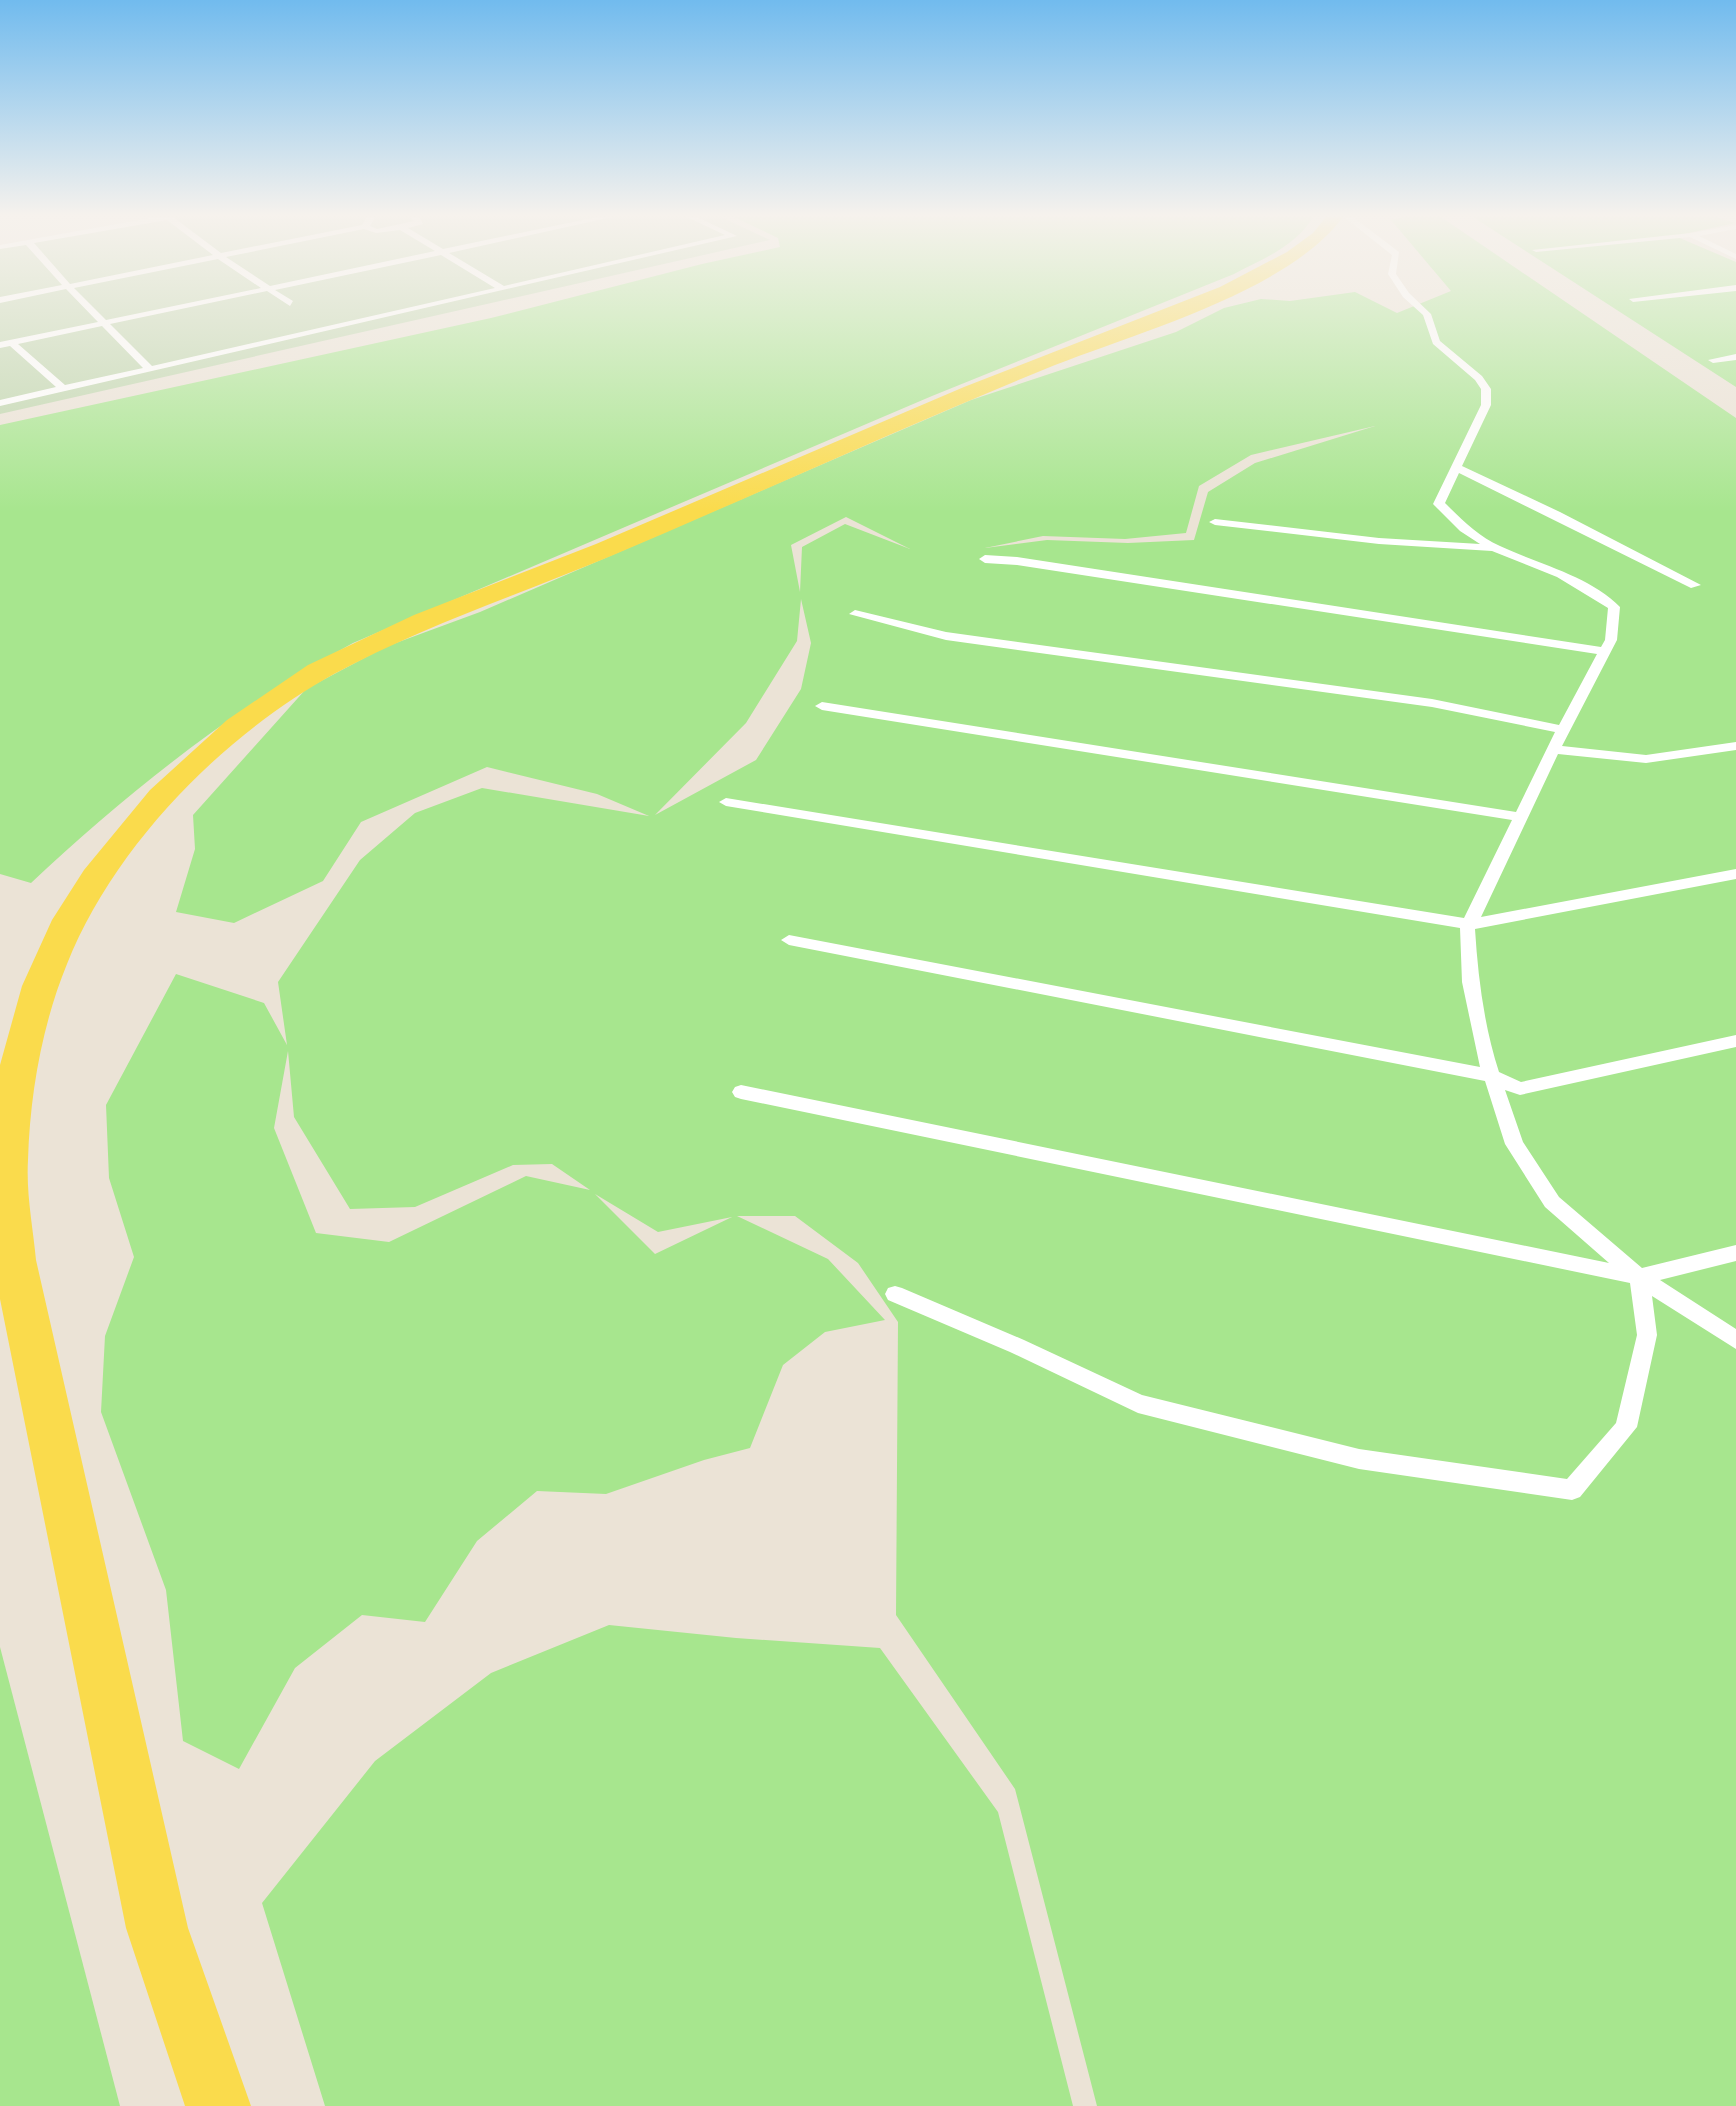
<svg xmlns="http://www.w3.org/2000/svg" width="1736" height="2106" font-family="Rubik,sans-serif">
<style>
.green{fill:#a7e68e;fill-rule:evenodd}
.cemetery{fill:#bed6ac}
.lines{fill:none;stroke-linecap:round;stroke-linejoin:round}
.lane{fill:#fff;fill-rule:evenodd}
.primary{fill:#fadb4c;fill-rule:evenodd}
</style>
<rect width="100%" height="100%" fill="#ebe3d6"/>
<!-- green -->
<g class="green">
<path d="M734,217H1313C1296,246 1263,259 1234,274L932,396L353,643C233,709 130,790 31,883L0,874V425L491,318L702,264L780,247L778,238Z"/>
<path d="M1403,217H1441L1736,418V2106H1097L1015,1789L896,1615L898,1322L858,1263L795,1216H737L828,1259L885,1320L825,1332L783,1365L750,1448L704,1460L606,1494L537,1491L477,1541L425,1622L362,1615L295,1668L239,1769L183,1741L166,1590L101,1412L105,1336L134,1257L109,1178L106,1105L176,974L264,1003L287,1045L278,982L360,860L415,813L482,788L649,816L597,794L487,767L361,822L323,881L234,923L176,912L195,849L193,815L306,689L385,647L480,612L971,400L1176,332L1224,308L1261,299L1290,301L1355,292L1397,313L1451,291L1391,220ZM1375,426L1255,463L1208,492L1194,540L1128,543L1047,540L985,548L1043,536L1125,539L1186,533L1199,486L1251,455ZM846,517L910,549L845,524L802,547L800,592L791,545ZM801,599L811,643L801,689L756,760L655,815L746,723L797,641ZM288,1051L294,1117L350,1209L415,1207L513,1165L552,1164L590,1190L526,1176L389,1242L316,1233L274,1128ZM595,1194L658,1232L732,1217L655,1254Z"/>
<path d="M1473,217H1716L1735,223L1675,236L1736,262V387Z"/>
<path d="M609,1625L736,1638L880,1648L998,1812L1073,2106H325L262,1903L375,1761L491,1673Z"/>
<path d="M0,1647L120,2106H0Z"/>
</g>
<!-- cemetery -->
<path class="cemetery" d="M153,217H721L770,240L0,414V246Z"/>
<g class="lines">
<!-- lane -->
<g class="lane">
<path d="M155,217H173L221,253L362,225L367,217H375L370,226L377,229L414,221L410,217H419L423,224L408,228L443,249L597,217H612L449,253L504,286L725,235L687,217H697L737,236L0,406V400L56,387L10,346L0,348V342L98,322L66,289L0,303V297L62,285L26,245L0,249V245ZM167,220L213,255L70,284L34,243ZM364,229L376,233L400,230L435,251L270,286L226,257ZM441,255L495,288L152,366L110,324L267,291L290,306L293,301L275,290ZM218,259L261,288L106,320L74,288ZM102,326L143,368L65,385L18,344Z"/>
<path d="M1344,217H1353L1399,252L1396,274L1409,293L1431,314L1440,341L1482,376L1491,389V405L1462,466L1560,512L1701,585L1691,588L1459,473L1445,503C1462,520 1478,536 1500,546C1538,564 1590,576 1620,607L1617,640L1562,746L1646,755L1736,742V750L1646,763L1558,754L1481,917L1736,869V879L1475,929C1478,977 1484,1026 1499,1072L1521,1082L1736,1035V1047L1520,1095L1505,1090L1523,1142L1559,1197L1642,1268L1736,1245V1261L1660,1280L1736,1329V1349L1652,1296L1657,1335L1637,1427L1580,1497L1572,1500L1359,1469L1138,1413L1010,1352L888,1300L885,1294L888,1288L895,1286L902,1288L1024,1340L1142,1395L1359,1449L1567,1479L1616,1423L1637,1335L1630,1283L741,1099L735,1097L732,1092L735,1087L741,1085L1609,1263L1545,1207L1505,1144L1485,1081L789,945L781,940L789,935L1480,1067L1462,982L1460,928L726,806L719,802L726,798L1464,918L1512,820L822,710L815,706L822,702L1516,812L1555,732L1432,707L946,640L849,614L855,610L946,632L1432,699L1559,725L1597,654L1017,565L985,563L979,559L985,555L1017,557L1601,647L1605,640L1608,608L1557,577L1492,551L1379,544L1215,525L1209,522L1215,519L1379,538L1480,544L1460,531L1433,504L1481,405V389L1475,380L1433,344L1423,315L1403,297L1388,274L1392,255Z"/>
<path d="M1736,225V229L1699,236L1736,254V259L1690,237L1536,252L1532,250L1691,233Z"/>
<path d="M1736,285V291L1633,302L1629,299Z"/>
<path d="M1736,354V360L1713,363L1708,360Z"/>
</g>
<!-- primary -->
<path class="primary" d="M1326,217H1343C1288,291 1141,331 1055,365C906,426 759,493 611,556C518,595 422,626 334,674C223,735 114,846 67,964C42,1025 30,1094 28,1160C26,1194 33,1227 36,1260L188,1928L251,2106H185L126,1928L0,1299V1065L22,986L52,920L84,870L150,790L227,720L308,665L414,615L596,544L964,387L1220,287L1287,252L1313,233Z"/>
</g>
<!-- sky -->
<linearGradient id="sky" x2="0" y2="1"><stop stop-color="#71bbee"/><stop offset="0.42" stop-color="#f6f2ed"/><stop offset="1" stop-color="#f6f2ed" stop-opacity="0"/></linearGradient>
<rect width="1736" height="512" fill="url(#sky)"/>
</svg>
